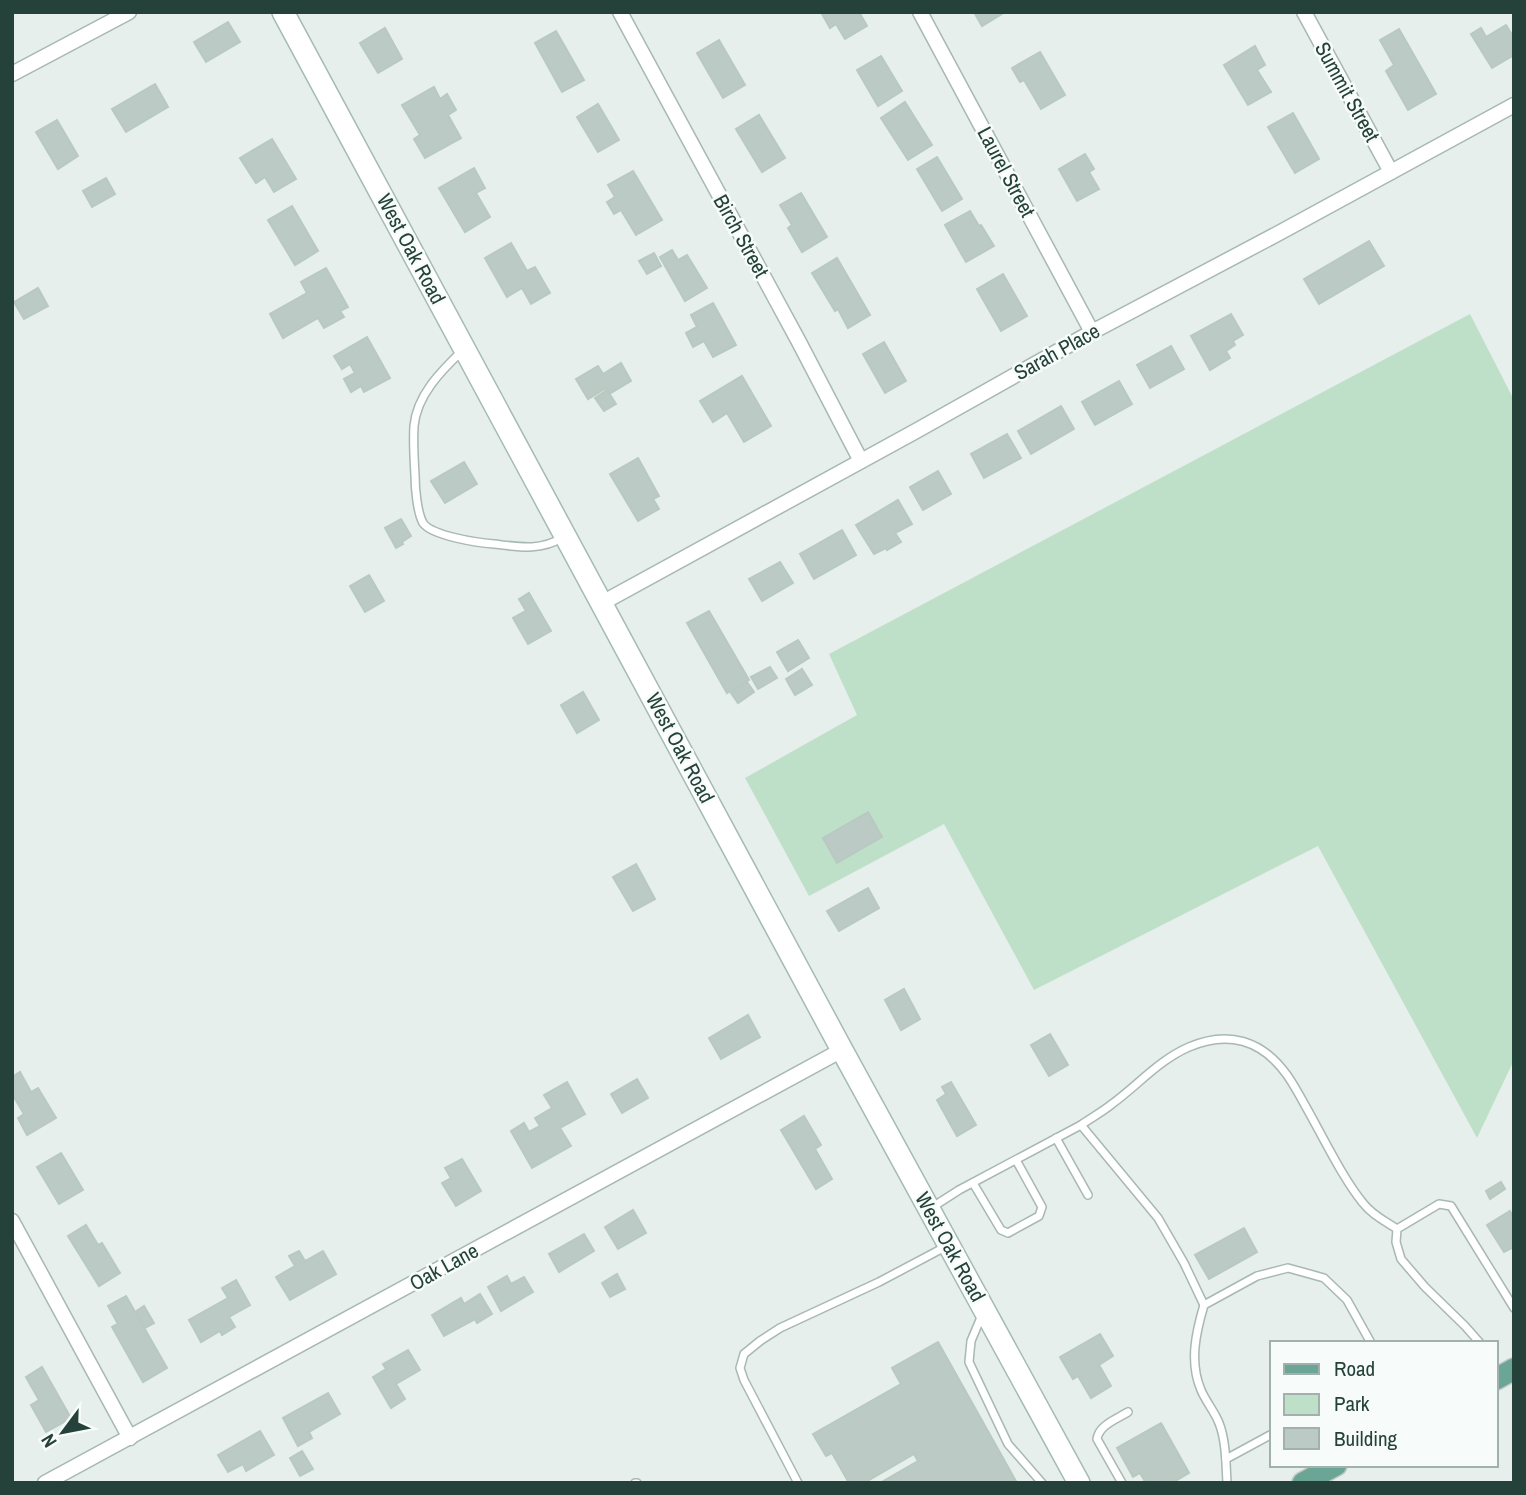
<svg xmlns="http://www.w3.org/2000/svg" width="1526" height="1495" font-family="'Archivo Narrow',sans-serif">
<style>
.green{fill:#bfe0c8}
.building{fill:#bbcac4;stroke:#b8c9c2;stroke-width:2}
.lines{fill:none;stroke-linecap:round;stroke-linejoin:round}
.lane-casing{stroke:#a8b8b2;stroke-width:10}
.street-casing{stroke:#a8b8b2;stroke-width:17}
.secondary-casing{stroke:#a4bbb3;stroke-width:24}
.primary-casing{stroke:#c2cac8;stroke-width:24}
.lane{stroke:#fff;stroke-width:7}
.street{stroke:#fff;stroke-width:14}
.secondary{stroke:#fff;stroke-width:21}
.primary{stroke:#6aa596;stroke-width:21}
.labels{text-anchor:middle;stroke-width:5;stroke-linejoin:round;paint-order:stroke}
.street-label{font-size:21px;fill:#24423a;stroke:#f7fbf9}
</style>
<rect width="100%" height="100%" fill="#e6efeb"/>
<!-- green -->
<path class="green" d="M1470,314L1514,400V1060L1477,1138L1318,846L1034,990L944,824L809,896L745,778L857,715L829,654Z"/>
<!-- building -->
<g class="building">
<path d="M821,12H859L867,26L845,39L836,24L830,28Z"/>
<path d="M974,12H1005L982,26Z"/>
<path d="M228,22L240,42L206,62L194,42Z"/>
<path d="M1506,25L1514,38V55L1492,68L1471,34L1481,28L1486,37Z"/>
<path d="M385,28L402,59L378,73L360,43Z"/>
<path d="M1399,29L1436,94L1408,110L1386,71L1394,65L1380,40Z"/>
<path d="M556,31L584,80L562,92L535,43Z"/>
<path d="M719,40L745,85L723,98L697,53Z"/>
<path d="M1255,46L1265,65L1257,70L1271,92L1248,105L1224,65Z"/>
<path d="M1040,52L1065,95L1041,109L1024,80L1020,82L1012,68Z"/>
<path d="M881,56L902,91L878,106L857,70Z"/>
<path d="M155,84L168,107L126,132L112,109Z"/>
<path d="M434,87L440,99L447,94L456,110L448,115L461,138L425,158L414,139L420,135L402,105Z"/>
<path d="M905,102L932,145L908,160L881,118Z"/>
<path d="M598,104L619,140L598,152L577,117Z"/>
<path d="M1293,113L1319,159L1295,173L1268,127Z"/>
<path d="M759,115L785,158L762,172L736,129Z"/>
<path d="M57,120L78,156L58,169L36,132Z"/>
<path d="M272,139L296,179L274,192L265,177L256,183L240,158Z"/>
<path d="M1085,154L1094,169L1089,172L1099,189L1077,201L1059,169Z"/>
<path d="M937,157L962,199L942,211L917,169Z"/>
<path d="M474,168L485,188L476,193L490,217L465,232L439,188Z"/>
<path d="M633,171L662,220L636,235L621,210L614,214L607,202L615,197L608,185Z"/>
<path d="M106,178L115,194L92,207L83,191Z"/>
<path d="M801,193L827,237L802,252L788,228L792,225L780,205Z"/>
<path d="M292,206L318,251L295,265L268,220Z"/>
<path d="M970,211L979,226L981,225L994,246L966,262L945,225Z"/>
<path d="M1369,241L1384,266L1319,304L1304,279Z"/>
<path d="M511,243L527,271L535,267L550,293L531,304L522,288L507,297L485,258Z"/>
<path d="M672,250L678,260L687,255L707,288L685,301L660,257Z"/>
<path d="M654,253L661,266L647,274L639,261Z"/>
<path d="M837,258L870,315L848,328L838,309L835,311L812,273Z"/>
<path d="M326,268L348,307L340,311L344,317L324,328L318,318L283,338L270,314L307,293L301,282Z"/>
<path d="M1003,274L1027,316L1001,331L977,289Z"/>
<path d="M38,288L48,306L24,319L14,302Z"/>
<path d="M713,303L736,345L713,357L704,341L693,347L686,333L697,327L691,315Z"/>
<path d="M1231,314L1243,335L1233,341L1235,345L1226,351L1230,358L1210,370L1191,336Z"/>
<path d="M367,337L390,378L364,392L361,386L351,392L344,379L355,373L350,364L342,369L334,356Z"/>
<path d="M884,342L906,381L885,393L863,354Z"/>
<path d="M1171,346L1184,369L1150,388L1137,365Z"/>
<path d="M621,363L631,381L609,394L606,388L588,399L576,379L598,366L603,374Z"/>
<path d="M742,376L771,426L744,442L727,413L713,422L700,401Z"/>
<path d="M1119,381L1132,404L1095,425L1082,402Z"/>
<path d="M607,390L616,404L604,411L595,398Z"/>
<path d="M1061,406L1074,429L1031,454L1018,431Z"/>
<path d="M1007,434L1021,458L984,478L971,454Z"/>
<path d="M638,458L659,496L653,499L659,509L638,521L610,474Z"/>
<path d="M464,462L477,484L445,503L431,481Z"/>
<path d="M938,471L951,494L923,510L910,487Z"/>
<path d="M898,500L912,524L895,533L901,542L887,550L886,548L874,554L856,525Z"/>
<path d="M401,519L411,536L402,542L403,544L396,548L385,528Z"/>
<path d="M842,530L856,555L814,579L800,554Z"/>
<path d="M780,562L793,583L762,601L749,579Z"/>
<path d="M369,575L384,601L365,612L350,586Z"/>
<path d="M529,593L551,631L528,644L513,618L526,611L519,599Z"/>
<path d="M709,611L749,680L727,693L687,623Z"/>
<path d="M798,640L809,658L788,671L777,652Z"/>
<path d="M770,667L777,678L758,689L751,677Z"/>
<path d="M802,669L812,685L795,695L786,679Z"/>
<path d="M747,682L754,692L738,703L731,693Z"/>
<path d="M583,692L599,720L577,733L561,705Z"/>
<path d="M868,812L882,837L837,863L823,838Z"/>
<path d="M636,864L655,899L633,911L613,877Z"/>
<path d="M868,888L879,908L839,931L827,911Z"/>
<path d="M904,989L920,1019L901,1030L885,1000Z"/>
<path d="M748,1015L760,1037L721,1059L709,1038Z"/>
<path d="M1050,1034L1068,1065L1049,1076L1031,1045Z"/>
<path d="M20,1072L31,1092L38,1088L56,1118L27,1135L18,1118L24,1114L12,1094V1077Z"/>
<path d="M637,1079L648,1098L622,1113L611,1094Z"/>
<path d="M567,1082L585,1114L560,1128L571,1146L532,1168L511,1131L524,1123L529,1132L540,1126L535,1118L552,1108L544,1095Z"/>
<path d="M951,1082L976,1125L957,1136L937,1100L946,1094L942,1087Z"/>
<path d="M804,1116L821,1145L815,1149L832,1179L816,1189L781,1130Z"/>
<path d="M61,1153L83,1190L59,1204L37,1167Z"/>
<path d="M462,1159L481,1191L456,1206L442,1183L451,1178L445,1168Z"/>
<path d="M1501,1182L1505,1189L1490,1199L1486,1191Z"/>
<path d="M633,1210L646,1233L618,1249L605,1227Z"/>
<path d="M1510,1211L1514,1218V1247L1504,1252L1487,1225Z"/>
<path d="M86,1225L98,1245L102,1243L120,1273L99,1286L68,1236Z"/>
<path d="M1244,1228L1257,1252L1209,1279L1195,1255Z"/>
<path d="M584,1234L594,1251L559,1272L549,1254Z"/>
<path d="M299,1251L305,1261L323,1251L336,1274L290,1300L276,1277L295,1266L289,1256Z"/>
<path d="M617,1274L625,1289L610,1297L602,1283Z"/>
<path d="M507,1276L511,1284L524,1277L533,1292L501,1311L488,1287Z"/>
<path d="M236,1280L250,1305L229,1317L235,1327L222,1335L220,1331L201,1342L189,1320L228,1298L222,1288Z"/>
<path d="M480,1294L492,1314L477,1323L475,1319L444,1336L432,1315L461,1298L464,1304Z"/>
<path d="M126,1296L167,1368L143,1382L112,1327L118,1324L108,1306Z"/>
<path d="M144,1306L154,1323L145,1328L135,1312Z"/>
<path d="M1100,1334L1113,1356L1099,1365L1111,1386L1091,1398L1078,1376L1073,1379L1060,1357Z"/>
<path d="M938,1342L1017,1483H880L918,1461L914,1454L864,1483H849L832,1453L826,1456L813,1434L901,1384L892,1368Z"/>
<path d="M408,1350L420,1370L396,1384L405,1399L391,1408L373,1377L386,1369L383,1364Z"/>
<path d="M42,1367L71,1418L46,1432L31,1405L39,1400L26,1377Z"/>
<path d="M328,1393L340,1414L309,1432L312,1438L298,1446L283,1418Z"/>
<path d="M1161,1423L1189,1473L1172,1483H1146L1140,1473L1133,1477L1117,1448Z"/>
<path d="M260,1431L274,1455L246,1471L243,1464L228,1472L218,1455Z"/>
<path d="M302,1451L313,1469L300,1476L290,1458Z"/>
</g>
<g class="lines">
<defs>
<g id="lane">
<path d="M462,351C441,371 417,395 414,426C413,443 414,459 415,475C415,487 417,512 423,523C432,536 479,543 494,544C520,547 539,551 562,538"/>
<path d="M1081,1125C1091,1118 1102,1112 1112,1104C1138,1085 1159,1060 1189,1047C1228,1030 1262,1040 1287,1075C1294,1085 1300,1096 1306,1107C1323,1137 1342,1177 1363,1203C1372,1215 1385,1221 1397,1229"/>
<path d="M1056,1138L1088,1195"/>
<path d="M973,1183L1001,1230L1008,1233L1039,1216L1042,1207L1016,1160"/>
<path d="M931,1208L959,1190L1081,1125L1158,1218L1184,1263L1204,1305"/>
<path d="M982,1315L971,1341L969,1362L1008,1444L1042,1483"/>
<path d="M1480,1343L1465,1326L1425,1287L1401,1259L1396,1242L1397,1229L1439,1204L1451,1206L1514,1308"/>
<path d="M1226,1459L1272,1434"/>
<path d="M635,1483H637"/>
<path d="M798,1483L744,1380L740,1368L744,1354L760,1341L780,1328L879,1282L945,1247"/>
<path d="M1122,1483L1097,1439C1099,1425 1117,1419 1128,1412"/>
<path d="M1227,1483C1226,1465 1226,1440 1219,1423C1215,1412 1206,1402 1201,1390C1189,1362 1196,1332 1204,1305L1257,1276L1288,1268L1324,1278L1347,1300L1371,1343"/>
</g>
<g id="street">
<path d="M620,12L799,342L861,461"/>
<path d="M920,12L1092,332"/>
<path d="M1304,12L1391,172"/>
<path d="M12,74L129,12"/>
<path d="M602,603L916,431L1092,332L1279,233L1514,105"/>
<path d="M12,1221L130,1438"/>
<path d="M45,1483L842,1050"/>
</g>
<path id="secondary" d="M283,12L842,1050L1079,1483"/>
<g id="primary">
<path d="M1496,1379L1514,1369"/>
<path d="M1303,1483L1336,1465"/>
</g>
</defs>
<!-- lane casing -->
<use href="#lane" class="lane-casing"/>
<!-- street casing -->
<use href="#street" class="street-casing"/>
<!-- secondary casing -->
<use href="#secondary" class="secondary-casing"/>
<!-- primary casing -->
<use href="#primary" class="primary-casing"/>
<!-- lane -->
<use href="#lane" class="lane"/>
<!-- street -->
<use href="#street" class="street"/>
<!-- secondary -->
<use href="#secondary" class="secondary"/>
<!-- primary -->
<use href="#primary" class="primary"/>
</g>
<g class="labels">
<!-- street labels -->
<g class="street-label">
<text transform="translate(1347 92) rotate(61)" y="7">Summit Street</text>
<text transform="translate(1006 172) rotate(62)" y="7">Laurel Street</text>
<text transform="translate(741 236) rotate(61)" y="7">Birch Street</text>
<text transform="translate(411 249) rotate(62)" y="7">West Oak Road</text>
<text transform="translate(1057 352) rotate(-29)" y="7">Sarah Place</text>
<text transform="translate(680 748) rotate(62)" y="7">West Oak Road</text>
<text transform="translate(950 1247) rotate(61)" y="7">West Oak Road</text>
<text transform="translate(444 1267) rotate(-29)" y="7">Oak Lane</text>
</g>
</g>
<!-- border -->
<rect width="1526" height="1495" fill="none" stroke="#24423a" stroke-width="28"/>
<!-- legend -->
<rect x="1270" y="1341" width="228" height="126" fill="#f7fbf9" stroke="#a3b1ad" stroke-width="2"/>
<rect x="1284" y="1364" width="35" height="10" fill="#6aa596" stroke="#a3b1ad" stroke-width="2"/>
<text x="1334" y="1376" font-size="21" fill="#24423a">Road</text>
<rect x="1284" y="1394" width="35" height="21" fill="#bfe0c8" stroke="#a3b1ad" stroke-width="2"/>
<text x="1334" y="1411" font-size="21" fill="#24423a">Park</text>
<rect x="1284" y="1428" width="35" height="21" fill="#bbcac4" stroke="#a3b1ad" stroke-width="2"/>
<text x="1334" y="1446" font-size="21" fill="#24423a">Building</text>
<!-- north arrow -->
<g transform="translate(63 1432) rotate(238)" stroke="#f7fbf9" stroke-width="5" paint-order="stroke">
<path d="M0-5L12 26L0 18L-12 26Z" fill="#24423a"/>
<text y="-10" font-size="19" font-weight="bold" text-anchor="middle" fill="#24423a">N</text>
</g>
</svg>
